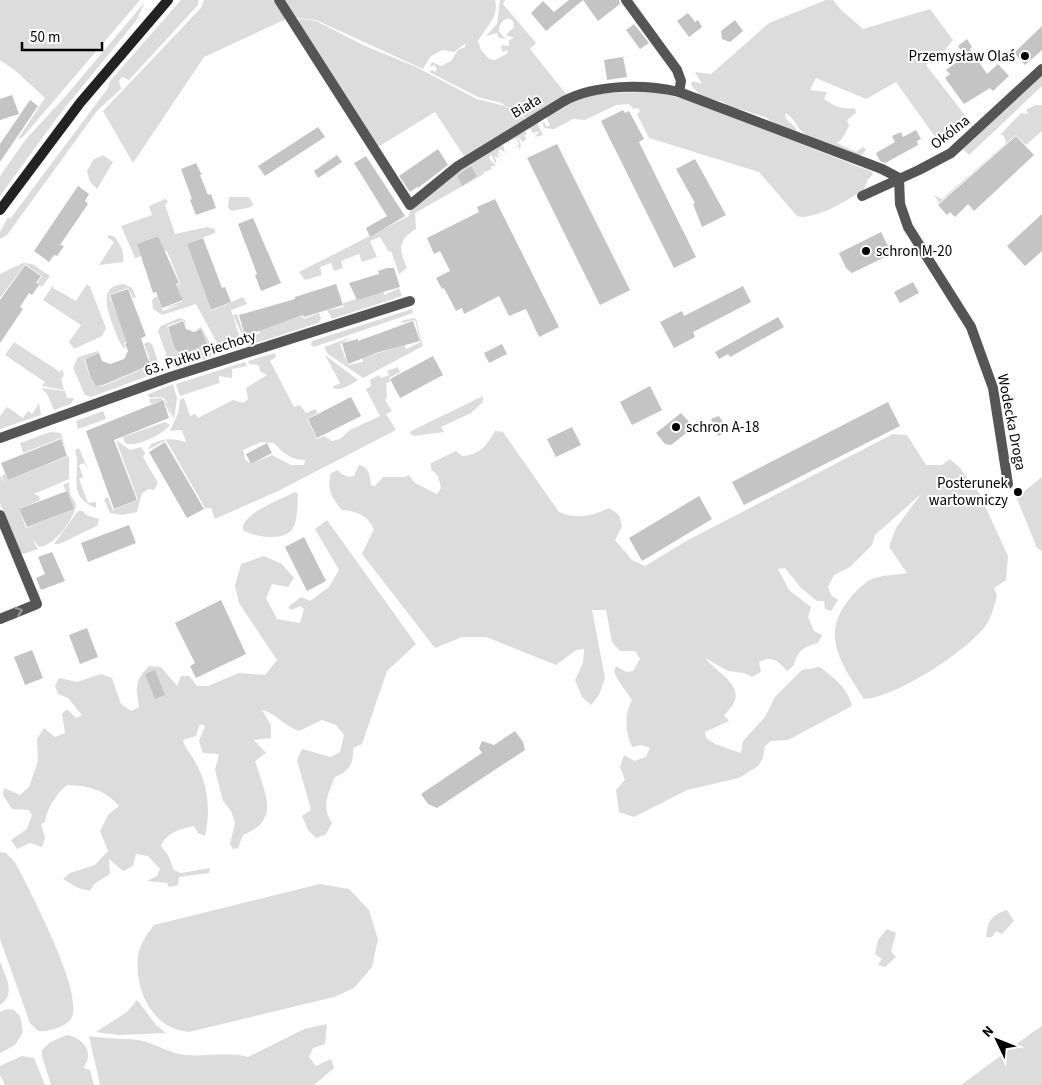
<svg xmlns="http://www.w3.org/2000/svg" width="1042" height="1085" font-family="'Source Sans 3',sans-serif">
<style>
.green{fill:#dcdcdc;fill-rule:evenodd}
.building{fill:#c4c4c4}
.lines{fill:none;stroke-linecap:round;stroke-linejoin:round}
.minor{stroke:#555;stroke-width:10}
.secondary{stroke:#222;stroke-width:10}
.oneway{stroke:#999}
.poi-dot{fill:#000;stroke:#fff;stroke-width:2}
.labels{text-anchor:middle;stroke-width:4;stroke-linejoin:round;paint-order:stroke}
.poi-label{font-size:15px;fill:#000;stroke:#fff;text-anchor:end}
.street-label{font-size:15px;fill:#000;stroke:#fff}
</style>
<rect width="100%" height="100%" fill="#fff"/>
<!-- green -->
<g class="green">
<path d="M0,0H140L22,138L18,139L45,98L17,72L0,60Z"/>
<path d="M181,0H199L197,6L129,80L122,77L119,81L121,89L97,111L7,235L0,239V232L8,217L10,219L108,88L110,81Z"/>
<path d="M204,0H273L286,19L204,57L133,163L103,111L201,8Z"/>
<path d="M283,0H495C500,16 485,28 478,41L481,50L489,59L495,60L508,53L507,50L502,52L501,45L509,46V40L514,38L506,35L514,27L513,21L508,18C501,21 499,25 499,32L506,39L499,38L497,33L486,36L497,24L500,0H505L503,4L536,43L530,49L566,94L527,119L501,103L478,97L429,72L432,70L435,72L437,69L434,65L430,67L432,62L441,66L451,61L458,50L465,47L466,43L454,52L442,50L430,57L423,69L316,20L295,18Z"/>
<path d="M826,0H833L840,9L863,29L930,9L953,40L939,57L926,65L971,123L947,143L941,145L896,82L866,99L816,78L810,90L827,92L824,99C834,106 842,110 855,108L856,113L847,120L849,126L842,139L837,143L856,152L863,147L866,149L862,155H856C840,149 818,145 804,133C795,127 796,118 785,113L786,119L796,128V131L780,127L765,117L740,109H733L723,102L701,96L691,85L692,81L702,84L695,72L711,74L769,23Z"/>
<path d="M145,2L136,21L59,115L0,196V176L26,139L64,98Z"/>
<path d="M302,19L316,21L363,45L416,67L477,99L505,106L525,119L464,156L435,112L378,147L296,20Z"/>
<path d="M1042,75V86L969,155L963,149Z"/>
<path d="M645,92L661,93L695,102L872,172L873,175L868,179L864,190C845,201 823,216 801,217L797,216L759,172L649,138L637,114L640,111L638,108L634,109L629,104L616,105L585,120L573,119L554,129L545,128L542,123L544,122L547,127L550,125L546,117L537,123L543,135L535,137L539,131L533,133L530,128L525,131L527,134L524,136L527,138L523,142L517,136L521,145L519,151V146L514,148L519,144L516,138L509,141V145L508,142L503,144L505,153L500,149L498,151L502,157L497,152L499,158L494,156L497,162L495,163L491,154L489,158L496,166H491L492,169L486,172L484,171V174L415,213L416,229C397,240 399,250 407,268L399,274L391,251L389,252L380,237L370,241L377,257L362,262L359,254L341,261L343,268L334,271L331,263L320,267L322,275L305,280L299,272L409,216L411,205L448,177L575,99L606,93Z"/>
<path d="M1035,105H1042V131L1026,145L1016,135L939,203L934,195L942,199L1005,144L1006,141L1003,135H1000L1021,113L1028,114L1026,110Z"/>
<path d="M103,155L113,162L97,189L90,182L87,171L93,160Z"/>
<path d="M229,197H249L253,204L251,207L232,211L228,208Z"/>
<path d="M165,199L168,201L165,205L175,234L207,227L215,229V233L187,244L211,311L243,297L247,304L231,310L243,347L228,351L217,343L196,304L162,315L153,309L152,300L157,296L163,311L182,304L162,309L183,301L177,285L180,283L167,251H164L158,236L137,244L141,256L135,258L118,219L121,226L152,215L149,206Z"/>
<path d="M109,235L115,237C120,245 125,252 123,262L99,265L114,242L107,237Z"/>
<path d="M23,263L32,264L50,276L42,287L37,284L42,276L25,264L0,298V274Z"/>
<path d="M54,284L53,288L76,301L87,284L90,287L106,328L102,336L74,349L69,342L81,325L43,300Z"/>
<path d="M124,284L132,288L136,297L133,298L128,288L109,295L128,342L124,343L125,349C119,344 117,335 114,328C108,311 97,286 124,284Z"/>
<path d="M399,288L402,296L332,319L327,310L344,307L343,303L383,291L384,295Z"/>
<path d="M412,309L413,313L314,347L311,345L312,341Z"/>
<path d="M319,313L321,318L318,323L247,346L233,315L237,314L245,337L260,333L259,329L302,316L304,319Z"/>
<path d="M179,318L185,320L186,326L183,320L167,326L175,349L180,354L187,353L207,344L201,329L195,331L201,327L211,345V357L177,368L169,363L158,331L161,326Z"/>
<path d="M414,318L416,319L423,346L363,378L328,354L324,347L352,337L340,344L348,365L363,362L362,358L405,345L406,349L421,342L415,320L403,323L402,321Z"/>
<path d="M14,342L60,372L62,369L64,375L61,379L64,390L42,386L45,382L5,355Z"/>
<path d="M148,342L152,344L158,362L156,373L91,397L85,395L73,368L78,357L98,351L99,353L84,359L91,380L96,386H103L149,366V357L144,344Z"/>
<path d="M275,353L276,357L270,361L294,407L300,405L306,413L315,409L318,413L307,419L317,439L324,436L332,441L340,439L350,430L380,416L366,389L371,386L370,380L379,375L381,378L389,375L387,371L398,367L400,372L389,378L390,382L386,383L387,397L385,400L392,411L386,414L396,430L278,491L215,519L211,508H205L166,440L148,450L151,444C165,438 171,438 186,442L182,430L170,431L178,413L180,400L184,398L190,416L195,414L198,418L233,400L243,403L248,399L246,388L267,375L260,371L259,365L249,364L248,361ZM261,442L274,443C283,453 291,460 305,460L304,465H291L272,455L251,464L245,459L243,450Z"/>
<path d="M325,355L358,380C351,384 339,393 332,387L340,383Z"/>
<path d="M245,362L247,366L232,369V378L219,376V383L180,396L176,384Z"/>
<path d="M173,384L177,398L174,419L168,405L173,420L163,400L151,404L149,399L161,398L168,404C164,395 159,397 151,398L147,395Z"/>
<path d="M41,388L65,391L67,398H74L71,404L54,410L47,394Z"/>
<path d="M483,396V402L471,413L441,427L444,432L414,436L410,433L411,431Z"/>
<path d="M39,403L41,415L0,429V416L7,407L23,418L28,411L32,414Z"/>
<path d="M103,411L106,419L78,429L76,421Z"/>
<path d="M165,422L170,425C163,434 136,448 125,443L123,437Z"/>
<path d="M495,431L503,432L559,512C577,520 592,516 609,508L619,515L622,526L615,540L632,560L645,566L688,540L893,434L907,435L926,465H942L950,459L960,468L979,493L1008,556L1006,580L994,588L997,596C994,606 991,620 984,628C963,653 897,697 864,699C844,667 820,638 847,602C853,594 863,583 872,579C882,575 896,575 907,573L889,547L896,528L921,494L875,535L872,545L850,567L834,575L828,587L831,595L838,600L831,611L825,609L824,601H817L801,588L785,568L778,569L789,590L811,607L808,617L814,631L822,635L818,643C804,647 797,651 794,665L787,671C779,661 771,655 759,662L761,672L752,677L744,673L728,671L705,658C721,677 753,689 724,715L729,721L705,732L706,738L715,744L741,753L743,741L765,717L775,697L802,670L820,667C835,679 847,687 852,706L788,740L771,741L765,746L763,758L758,766L739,778L687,790L634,817L619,812L616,790L625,780L620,767L624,755L634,761L646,757L650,748L641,745L632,747C625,732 624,714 632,700C626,690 618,683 614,671L616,666L626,672L633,671L640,659L635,651H620L612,642L606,610H592L605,678L599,695L591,705L582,697L575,680L583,663L584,649L576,650L556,665L486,637H462L435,648L362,554L374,529C367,515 357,511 342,510C332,498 326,489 331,473L338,470L341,474L349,477L354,476L359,465C369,467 370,475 371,485L375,486L383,477H405L409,475L415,483L437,494L441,488L438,476L431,469V463L456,451L462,456C480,455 487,445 495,431Z"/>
<path d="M50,432L61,433L66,451L61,438L23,453L20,443Z"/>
<path d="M116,440L130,450L141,447L145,453L143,457L158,483L154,490L149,489L142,493L137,512L122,515L110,513L104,499L108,497L113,510L138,500Z"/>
<path d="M79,448L88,470L84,463L79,465L83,477L79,479L88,503L96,502V508C64,495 83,474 75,450Z"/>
<path d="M69,456V479L34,494L39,496L40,500L19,509L26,528L74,509L63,485L69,482L70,494L76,504C75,519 54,546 39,547L32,538L38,549L23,554L19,551L0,503V476L5,484L1,476L5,474L8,480Z"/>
<path d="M1042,477V551L1037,548L1015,494L1022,493Z"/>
<path d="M295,492L298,494C297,504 298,517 294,526C287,543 255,537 243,530C240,514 282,499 295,492Z"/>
<path d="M78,511H83L86,515L99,519L97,526L59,544H54Z"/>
<path d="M327,520L416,644L387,671L362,744L353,748C354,763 349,772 335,777C328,793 321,808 332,823L326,834L316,838L308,830L302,816L311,810L297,760L302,749L331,757L340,752L344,735L336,725L322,720L299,731C284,726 277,714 262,710L271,725V738L254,740L266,753L255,761C264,792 282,820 243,835L238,848L233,849L230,844L235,823L231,811L223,801L215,770L219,754L203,753L199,741L205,726L200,724L196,736L183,740C185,749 190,752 194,760C208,783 211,810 205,836L198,833L194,826C180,829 167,832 161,846L168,855L174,870L181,873L210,868L209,873L179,877L178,885L169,887L167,883L147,881L157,876L160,869L148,856L136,854L133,866L123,871L109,859L110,874L94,884L90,891L78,888L63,879L70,873L95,865L108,851L100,831L108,815L119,806C104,789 89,786 67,785C55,795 48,807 45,822L41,824L45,838L42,847L30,843L17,849L11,840L27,829L32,815L29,810L12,809L3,795L4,788L20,795L29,787L38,761L37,739L44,728L55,737L65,733L62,714L67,709L76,718L82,715L68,698L58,694L55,686L59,678L77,682L101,674L112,678L121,704L131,711L139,707C136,686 134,682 149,666L161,667L177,686L181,676H189L197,686H208L239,673L265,675L277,660L239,603L235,586L241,564L264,556L282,564L294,578L288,587L272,584L266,598L277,619L300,623L304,609L300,606L292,610L288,607L301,597L310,601L329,587L339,570L315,529Z"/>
<path d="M0,852L6,853L15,862C29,890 83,990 72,1017C69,1023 63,1026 57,1028C50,1030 45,1032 38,1031L30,1023L0,939Z"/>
<path d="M320,884L349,889L369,910L378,939L372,967L354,988L334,997L189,1032C153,1029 134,991 138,956C140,944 147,934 154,925Z"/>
<path d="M1007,910L1014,921L1002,934L996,931L992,937H986C988,921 991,915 1007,910Z"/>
<path d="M887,929L896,933L891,951L896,957L885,967L878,965L882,959L875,954L878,940Z"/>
<path d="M0,961C5,976 17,994 0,1005Z"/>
<path d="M137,1000L156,1025L166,1033L119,1035L96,1032L127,1012Z"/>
<path d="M7,1009L14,1010L20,1016L23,1032L15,1045L0,1053V1012Z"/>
<path d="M327,1024L325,1044L313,1048L309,1057L316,1066L331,1059L334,1068L314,1085H100L89,1036C105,1039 122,1038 139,1040C155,1043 169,1054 186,1055C207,1057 227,1051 248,1057L304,1029Z"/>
<path d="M1042,1026V1085H961L1033,1032Z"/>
<path d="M66,1035C78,1036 92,1047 87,1061C86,1064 84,1065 84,1068L90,1070L94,1085H51L42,1056V1050L49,1043Z"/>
<path d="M22,1056L34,1058L45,1085H5L0,1075V1066Z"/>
</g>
<!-- building -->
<g class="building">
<path d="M569,0H619L620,4L598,21L583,0L546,31L531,13L543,1L554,12Z"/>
<path d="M688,13L695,22L698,20L702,27L689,37L677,21Z"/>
<path d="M735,20L743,31L730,42L722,39L721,31Z"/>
<path d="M634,24L649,43L640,49L626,30Z"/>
<path d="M1042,26V50L1025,65L1014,53Z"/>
<path d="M967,39L972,47L970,49L987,74L998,64L1009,76L993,91L990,88L964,104L945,78L950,74L946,70L965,56L958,46Z"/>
<path d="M623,57L627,77L607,80L604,60Z"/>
<path d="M12,95L19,114L0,120V99Z"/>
<path d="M30,100L38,106L0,162V144Z"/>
<path d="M623,110L625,113L629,111L644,139L639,142L696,257L674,268L601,121Z"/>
<path d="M318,127L325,137L265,176L258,166Z"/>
<path d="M916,130L921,139L917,141L918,145L885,163L880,161L876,153L895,142L892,136L901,132L903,137Z"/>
<path d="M1016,136L1034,155L974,211L968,204L955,217L950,212L947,215L938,205Z"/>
<path d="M557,144L630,290L600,305L527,158Z"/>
<path d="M438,149L448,165L418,188L417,187L410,192L399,176Z"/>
<path d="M337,155L342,162L318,178L314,171Z"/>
<path d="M366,156L405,216L370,237L366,228L387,216L354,163Z"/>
<path d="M695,159L726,215L702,227L693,204L695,203L676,169Z"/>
<path d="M196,163L202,175H200L208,195L211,194L216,208L196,215L190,200L192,199L181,169Z"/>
<path d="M471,166L477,176L462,186L457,176Z"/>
<path d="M78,186L89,194L85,201L88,204L60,245L64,246L57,256L54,255L49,262L34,251Z"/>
<path d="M495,199L559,327L539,337L526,309L509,316L499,296L464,314L462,308L456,311L444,288L442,289L436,278L450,271L440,251L434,254L427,238L479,212L477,207Z"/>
<path d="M1042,214V251L1025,266L1007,246Z"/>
<path d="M253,218L281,283L261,291L255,275L257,274L238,224Z"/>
<path d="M881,232L889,248V255L852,273L846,268L839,253Z"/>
<path d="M158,236L179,283L176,284L183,300L162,308L156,292L153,293L137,244Z"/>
<path d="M203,238L222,288L225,287L231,302L211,310L187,244Z"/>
<path d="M25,265L41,276L36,283L39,285L32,295L29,293L20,307L23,309L0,343V300Z"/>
<path d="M387,268H394L400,287L357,300L349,283L379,274L378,271Z"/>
<path d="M913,282L919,293L900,303L894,292Z"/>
<path d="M336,284L343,305L304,317L303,315L245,336L239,315L295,299V297Z"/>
<path d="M743,286L751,302L693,332L695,337L674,348L660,322L682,311L684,316Z"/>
<path d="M128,289L146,336L141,338L150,365L103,385L96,386L91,379L85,359L99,353L102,361L110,364L124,359L128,351L125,344L127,343L110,295Z"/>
<path d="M778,317L784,327L730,357L728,354L719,359L715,352Z"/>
<path d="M183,321L186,329L194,332L201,329L207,344L187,353L181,354L175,349L168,327Z"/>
<path d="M413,321L420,341L376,353L348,364L342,343L358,339V341Z"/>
<path d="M502,344L507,354L489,363L484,353Z"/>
<path d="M433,356L443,375L400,398L390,379Z"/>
<path d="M650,386L662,410L632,425L620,402Z"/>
<path d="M351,397L361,416L317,438L308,419Z"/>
<path d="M163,400L169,418L114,440L137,500L114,509L86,431Z"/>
<path d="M888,402L900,426L744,505L732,482Z"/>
<path d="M681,413L691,424L689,431L671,445L665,444L656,433Z"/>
<path d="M719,416L729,431L718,436L711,419Z"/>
<path d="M572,427L581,445L556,457L547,439Z"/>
<path d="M61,439L67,456L8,480L1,463Z"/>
<path d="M165,442L204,509L187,518L149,452Z"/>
<path d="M267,443L272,453L251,464L246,454Z"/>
<path d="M67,491L74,509L27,527L19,509Z"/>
<path d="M699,496L712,519L642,561L629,538Z"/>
<path d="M129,525L136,543L88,562L81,543Z"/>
<path d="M304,537L326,581L307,591L285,547Z"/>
<path d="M52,552L65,581L41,590L36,578L45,574L38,557Z"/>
<path d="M221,600L246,654L196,678L190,666L195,663L175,623Z"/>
<path d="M87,628L98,657L80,664L69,635Z"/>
<path d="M32,650L43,678L25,685L14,657Z"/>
<path d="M155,670L165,695L155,699L145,674Z"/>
<path d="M515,731L523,742L525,750L437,808L428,804L421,794L482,753L479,748L482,741L494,745Z"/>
</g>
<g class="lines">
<!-- minor -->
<g class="minor">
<path d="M279,0L410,205L458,166L564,101C596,84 644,84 679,92L882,169L899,178"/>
<path d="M626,0L677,70L681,81L679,92"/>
<path d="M899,178L900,204L908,227L971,327L993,388L1008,484"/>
<path d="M862,196L919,170L951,153L1042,69"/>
<path d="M0,438L170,377L410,301"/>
<path d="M0,515L37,604L0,619"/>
</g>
<!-- secondary -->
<path class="secondary" d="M0,210L80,103L168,0"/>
</g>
<!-- one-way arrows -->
<defs><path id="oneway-chevron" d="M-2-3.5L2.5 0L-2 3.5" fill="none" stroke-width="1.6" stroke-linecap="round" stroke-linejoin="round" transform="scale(1.25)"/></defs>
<use class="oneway" href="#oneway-chevron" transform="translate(19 611) rotate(-21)"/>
<!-- markers -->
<g class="poi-dot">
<circle cx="1025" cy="56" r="5"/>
<circle cx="866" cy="251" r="5"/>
<circle cx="676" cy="427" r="5"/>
<circle cx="1018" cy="492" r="5"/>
</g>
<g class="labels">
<!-- poi labels -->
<g class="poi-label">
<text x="1015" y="61">Przemysław Olaś</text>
<text x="876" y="256" text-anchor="start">schron M-20</text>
<text x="686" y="432" text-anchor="start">schron A-18</text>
<text x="1008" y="488">Posterunek<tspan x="1008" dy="17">wartowniczy</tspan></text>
</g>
<!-- street labels -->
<g class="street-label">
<text transform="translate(526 106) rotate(-31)" y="5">Biała</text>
<text transform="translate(950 132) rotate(-38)" y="5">Okólna</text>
<text transform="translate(200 353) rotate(-18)" y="5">63. Pułku Piechoty</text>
<text transform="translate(1012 422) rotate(79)" y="5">Wodecka Droga</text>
</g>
</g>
<!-- north arrow -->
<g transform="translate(997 1040) rotate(313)" stroke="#ffffff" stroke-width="4" paint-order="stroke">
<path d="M0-4L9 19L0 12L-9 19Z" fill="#000000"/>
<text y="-8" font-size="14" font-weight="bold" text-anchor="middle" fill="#000000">N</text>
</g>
<!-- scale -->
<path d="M22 42v8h80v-8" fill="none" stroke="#000000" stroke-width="2.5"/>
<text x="30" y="42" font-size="15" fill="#000000" stroke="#ffffff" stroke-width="4" paint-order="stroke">50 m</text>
</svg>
